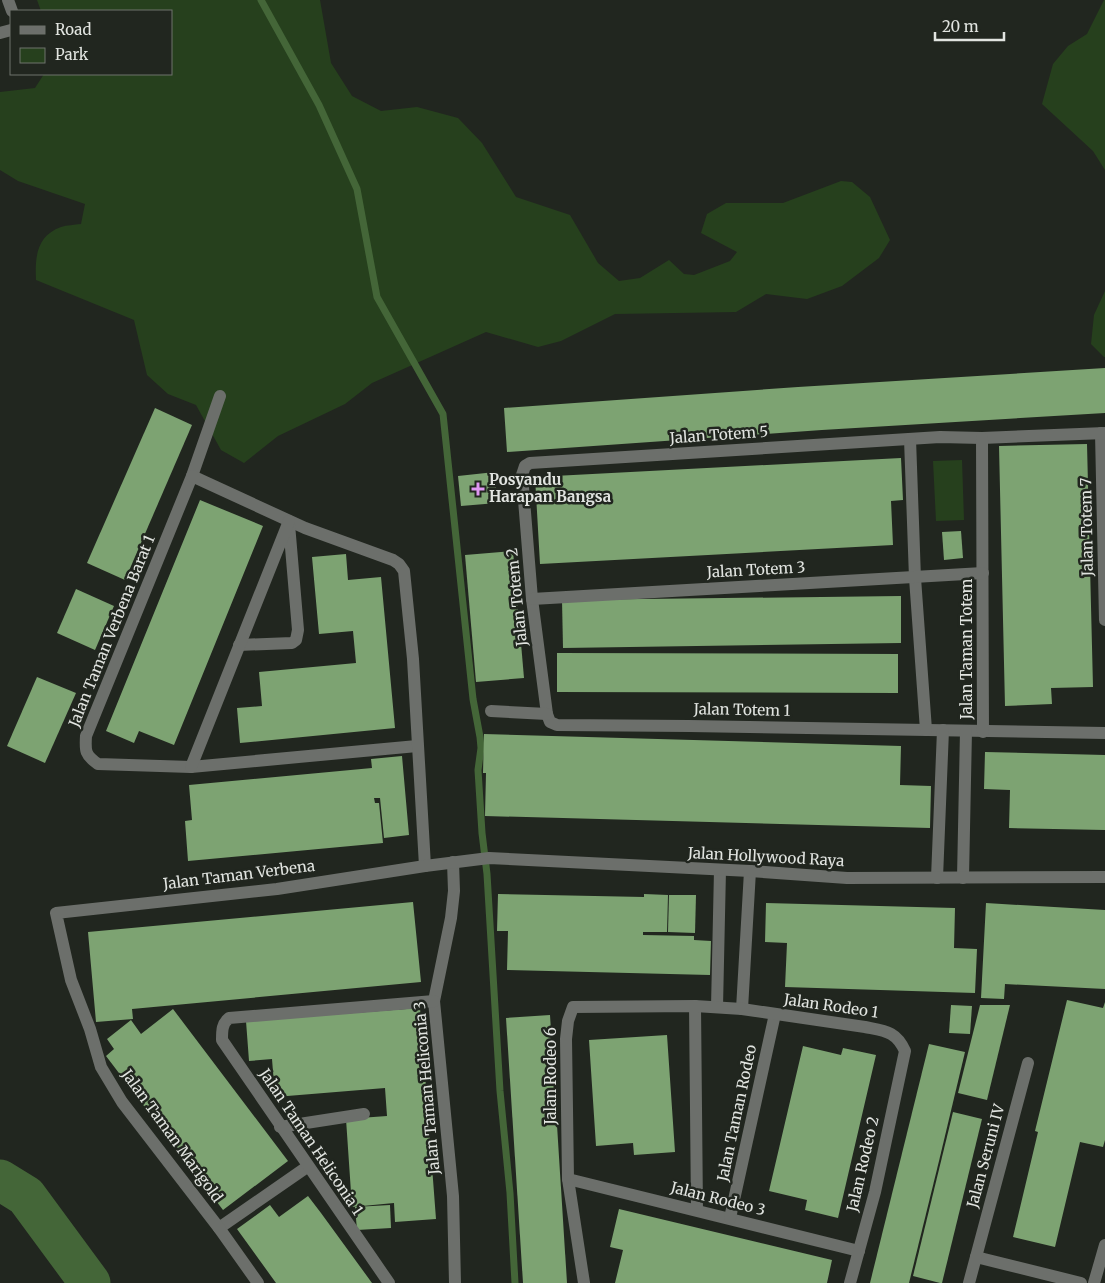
<svg xmlns="http://www.w3.org/2000/svg" width="1105" height="1283" font-family="Merriweather,serif">
<style>
.green{fill:#26401d}
.lines{fill:none;stroke-linecap:round;stroke-linejoin:round}
.stream{stroke:#446638;stroke-width:7}
.river{stroke:#446638;stroke-width:41}
.building{fill:#7da372}
.minor{stroke:#6c6f6b;stroke-width:12}
.poi-dot{fill:#de98f2;stroke:#21261f;stroke-width:2}
.labels{text-anchor:middle;stroke-width:5;stroke-linejoin:round;paint-order:stroke}
.street-label{font-size:15px;fill:#e1e4e0;stroke:#21261f}
.poi-label{font-size:15px;font-weight:bold;fill:#e1e4e0;stroke:#21261f;text-anchor:start}
</style>
<rect width="100%" height="100%" fill="#21261f"/>
<!-- green -->
<g class="green">
<path d="M37,0H320L331,63L352,96L381,111L417,107L458,118L482,143L516,197L570,215L598,263L619,281L640,278L669,260L684,274L694,275L730,261L737,252L701,233L707,214L726,203H783L841,181L852,182L870,197L890,240L879,258L842,286L807,299L766,294L736,312L615,314L561,341L538,347L486,332L372,383L345,404L278,436L244,463L221,450L196,405L168,394L147,375L134,320L36,280C35,258 36,236 61,227C67,225 74,225 81,224L85,204L18,181L0,170V92L35,88L44,74H171V11H41Z"/>
<path d="M1104,0H1105V170L1093,151L1042,104L1053,64L1068,46L1087,34Z"/>
<path d="M1105,291V357H1104L1091,344L1094,315Z"/>
<path d="M962,460L964,520L936,521L933,461Z"/>
</g>
<g class="lines">
<!-- stream -->
<path class="stream" d="M261,0L319,105L357,189L377,297L443,414L473,699L480,737L481,748L478,770L482,833L487,874L500,1091L510,1193L515,1283"/>
<!-- river -->
<path class="river" d="M0,1180L26,1196L90,1283"/>
</g>
<!-- building -->
<g class="building">
<path d="M1105,368V413L822,430L507,452L504,408L798,387Z"/>
<path d="M155,408L192,425L125,580L87,563Z"/>
<path d="M1087,444L1093,687L1051,688L1052,704L1005,706L999,446Z"/>
<path d="M901,458L903,500L891,501L893,545L540,564L535,477Z"/>
<path d="M495,472L497,503L461,506L458,476Z"/>
<path d="M200,500L263,526L174,745L139,731L134,743L106,731Z"/>
<path d="M961,531L963,558L944,560L942,532Z"/>
<path d="M513,551L524,678L476,682L465,555Z"/>
<path d="M346,554L348,580L381,577L395,728L240,743L237,708L262,706L259,672L356,663L353,631L319,634L312,557Z"/>
<path d="M76,589L114,606L95,650L57,633Z"/>
<path d="M901,596V643L563,648L562,600Z"/>
<path d="M557,653L898,654V693L557,692Z"/>
<path d="M37,677L76,693L45,763L7,746Z"/>
<path d="M484,734L901,746L900,785L931,786L930,828L485,816L486,773H483Z"/>
<path d="M985,752L1105,755V830L1009,828L1010,790L984,789Z"/>
<path d="M402,756L409,835L384,838L380,798H374L375,803H379L383,843L188,861L185,821L192,820L189,785L372,768L371,759Z"/>
<path d="M498,894L644,897V894L668,895L667,932H643V935L694,936V940L711,941L710,975L507,970L508,931H497Z"/>
<path d="M669,895H696L695,933L668,932Z"/>
<path d="M413,902L421,982L132,1009L133,1019L96,1022L88,932Z"/>
<path d="M766,903L955,908L954,948L977,949L975,993L785,987L787,943L765,942Z"/>
<path d="M986,903L1105,910V989L1005,984L1004,999L981,998Z"/>
<path d="M1067,1000L1103,1008L1105,1002V1140L1103,1147L1080,1142L1055,1247L1013,1237L1038,1132L1035,1131Z"/>
<path d="M951,1005L972,1006L970,1034L949,1033Z"/>
<path d="M980,1005H1010L987,1100L958,1093Z"/>
<path d="M420,1008L436,1219L395,1222L394,1203L352,1207L346,1119L387,1116L385,1088L275,1097L272,1059L249,1061L246,1021Z"/>
<path d="M173,1009L288,1161L223,1210L106,1056L114,1049L107,1039L131,1020L141,1034Z"/>
<path d="M550,1015L567,1283H523L506,1018Z"/>
<path d="M667,1035L675,1152L634,1155L633,1143L596,1146L589,1040Z"/>
<path d="M929,1044L965,1052L939,1161L909,1283H870Z"/>
<path d="M803,1046L841,1055L843,1048L876,1055L838,1218L805,1210L807,1200L769,1191Z"/>
<path d="M953,1112L982,1119L942,1283H940L913,1276Z"/>
<path d="M308,1196L321,1213L372,1283H276L237,1229L270,1205L279,1217Z"/>
<path d="M390,1205L391,1228L357,1230L355,1207Z"/>
<path d="M619,1209L832,1260L827,1283H615L623,1250L610,1247Z"/>
</g>
<g class="lines">
<!-- minor -->
<g class="minor">
<path d="M8,0L12,11"/>
<path d="M0,33L11,30"/>
<path d="M220,396L192,476L86,736C85,751 85,755 98,764L191,767L417,746"/>
<path d="M1101,433L1105,620"/>
<path d="M1105,433L982,438L940,437L530,463L525,466L522,475L532,599L547,714L550,722L557,725L689,726L1105,733"/>
<path d="M982,438L983,732"/>
<path d="M910,439L915,578L926,730"/>
<path d="M192,476L305,528L393,560L399,564L404,571L413,659L425,866"/>
<path d="M532,599L983,573"/>
<path d="M239,645L292,643L296,640L298,630L289,524"/>
<path d="M491,711L547,714"/>
<path d="M191,767L289,521"/>
<path d="M453,862L454,891L451,918L434,1001L453,1196L455,1283"/>
<path d="M937,878L943,730"/>
<path d="M963,878L966,731"/>
<path d="M695,1006L697,1210"/>
<path d="M717,1007L720,870"/>
<path d="M742,1009L750,871"/>
<path d="M280,1127L364,1114"/>
<path d="M568,1179L859,1251"/>
<path d="M730,1218L775,1014"/>
<path d="M219,1228L307,1167"/>
<path d="M976,1257L1081,1283"/>
<path d="M258,1283L219,1228L122,1102L101,1067L90,1029L71,980L56,913L277,889L425,866L489,858L750,871L847,878L1105,877"/>
<path d="M389,1283L222,1040C222,1030 222,1024 229,1018L434,1001"/>
<path d="M584,1283L568,1179L566,1039L568,1021L573,1007L695,1006L742,1009L865,1027C885,1031 896,1031 905,1051L875,1192L850,1283"/>
<path d="M969,1283L1028,1063"/>
<path d="M1094,1283L1105,1245"/>
</g>
</g>
<!-- markers -->
<path class="poi-dot" d="M475.5 481.5h5v5h5v5h-5v5h-5v-5h-5v-5h5z"/>
<g class="labels">
<!-- street labels -->
<g class="street-label">
<text transform="translate(719 435) rotate(-4)" y="5">Jalan Totem 5</text>
<text transform="translate(1087 527) rotate(-91)" y="5">Jalan Totem 7</text>
<text transform="translate(756 570) rotate(-3)" y="5">Jalan Totem 3</text>
<text transform="translate(517 597) rotate(-96)" y="5">Jalan Totem 2</text>
<text transform="translate(112 631) rotate(-68)" y="5">Jalan Taman Verbena Barat 1</text>
<text transform="translate(967 649) rotate(-90)" y="5">Jalan Taman Totem</text>
<text transform="translate(742 710) rotate(1)" y="5">Jalan Totem 1</text>
<text transform="translate(766 857) rotate(3)" y="5">Jalan Hollywood Raya</text>
<text transform="translate(239 875) rotate(-7)" y="5">Jalan Taman Verbena</text>
<text transform="translate(831 1006) rotate(8)" y="5">Jalan Rodeo 1</text>
<text transform="translate(551 1076) rotate(-90)" y="5">Jalan Rodeo 6</text>
<text transform="translate(427 1088) rotate(-95)" y="5">Jalan Taman Heliconia 3</text>
<text transform="translate(737 1113) rotate(-78)" y="5">Jalan Taman Rodeo</text>
<text transform="translate(172 1136) rotate(54)" y="5">Jalan Taman Marigold</text>
<text transform="translate(311 1142) rotate(56)" y="5">Jalan Taman Heliconia 1</text>
<text transform="translate(986 1156) rotate(-75)" y="5">Jalan Seruni IV</text>
<text transform="translate(863 1164) rotate(-77)" y="5">Jalan Rodeo 2</text>
<text transform="translate(718 1199) rotate(14)" y="5">Jalan Rodeo 3</text>
</g>
<!-- poi labels -->
<g class="poi-label">
<text x="489" y="485">Posyandu<tspan x="489" dy="17">Harapan Bangsa</tspan></text>
</g>
</g>
<!-- legend -->
<rect x="10" y="10" width="162" height="65" fill="#21261f" stroke="#6e726c"/>
<rect x="20" y="26" width="25" height="8" fill="#6c6f6b" stroke="#6e726c"/>
<text x="55" y="35" font-size="15" fill="#e1e4e0">Road</text>
<rect x="20" y="48" width="25" height="15" fill="#26401d" stroke="#6e726c"/>
<text x="55" y="60" font-size="15" fill="#e1e4e0">Park</text>
<!-- scale -->
<path d="M935 32v8h69v-8" fill="none" stroke="#e1e4e0" stroke-width="2.5"/>
<text x="942" y="32" font-size="15" fill="#e1e4e0" stroke="#21261f" stroke-width="4" paint-order="stroke">20 m</text>
</svg>
